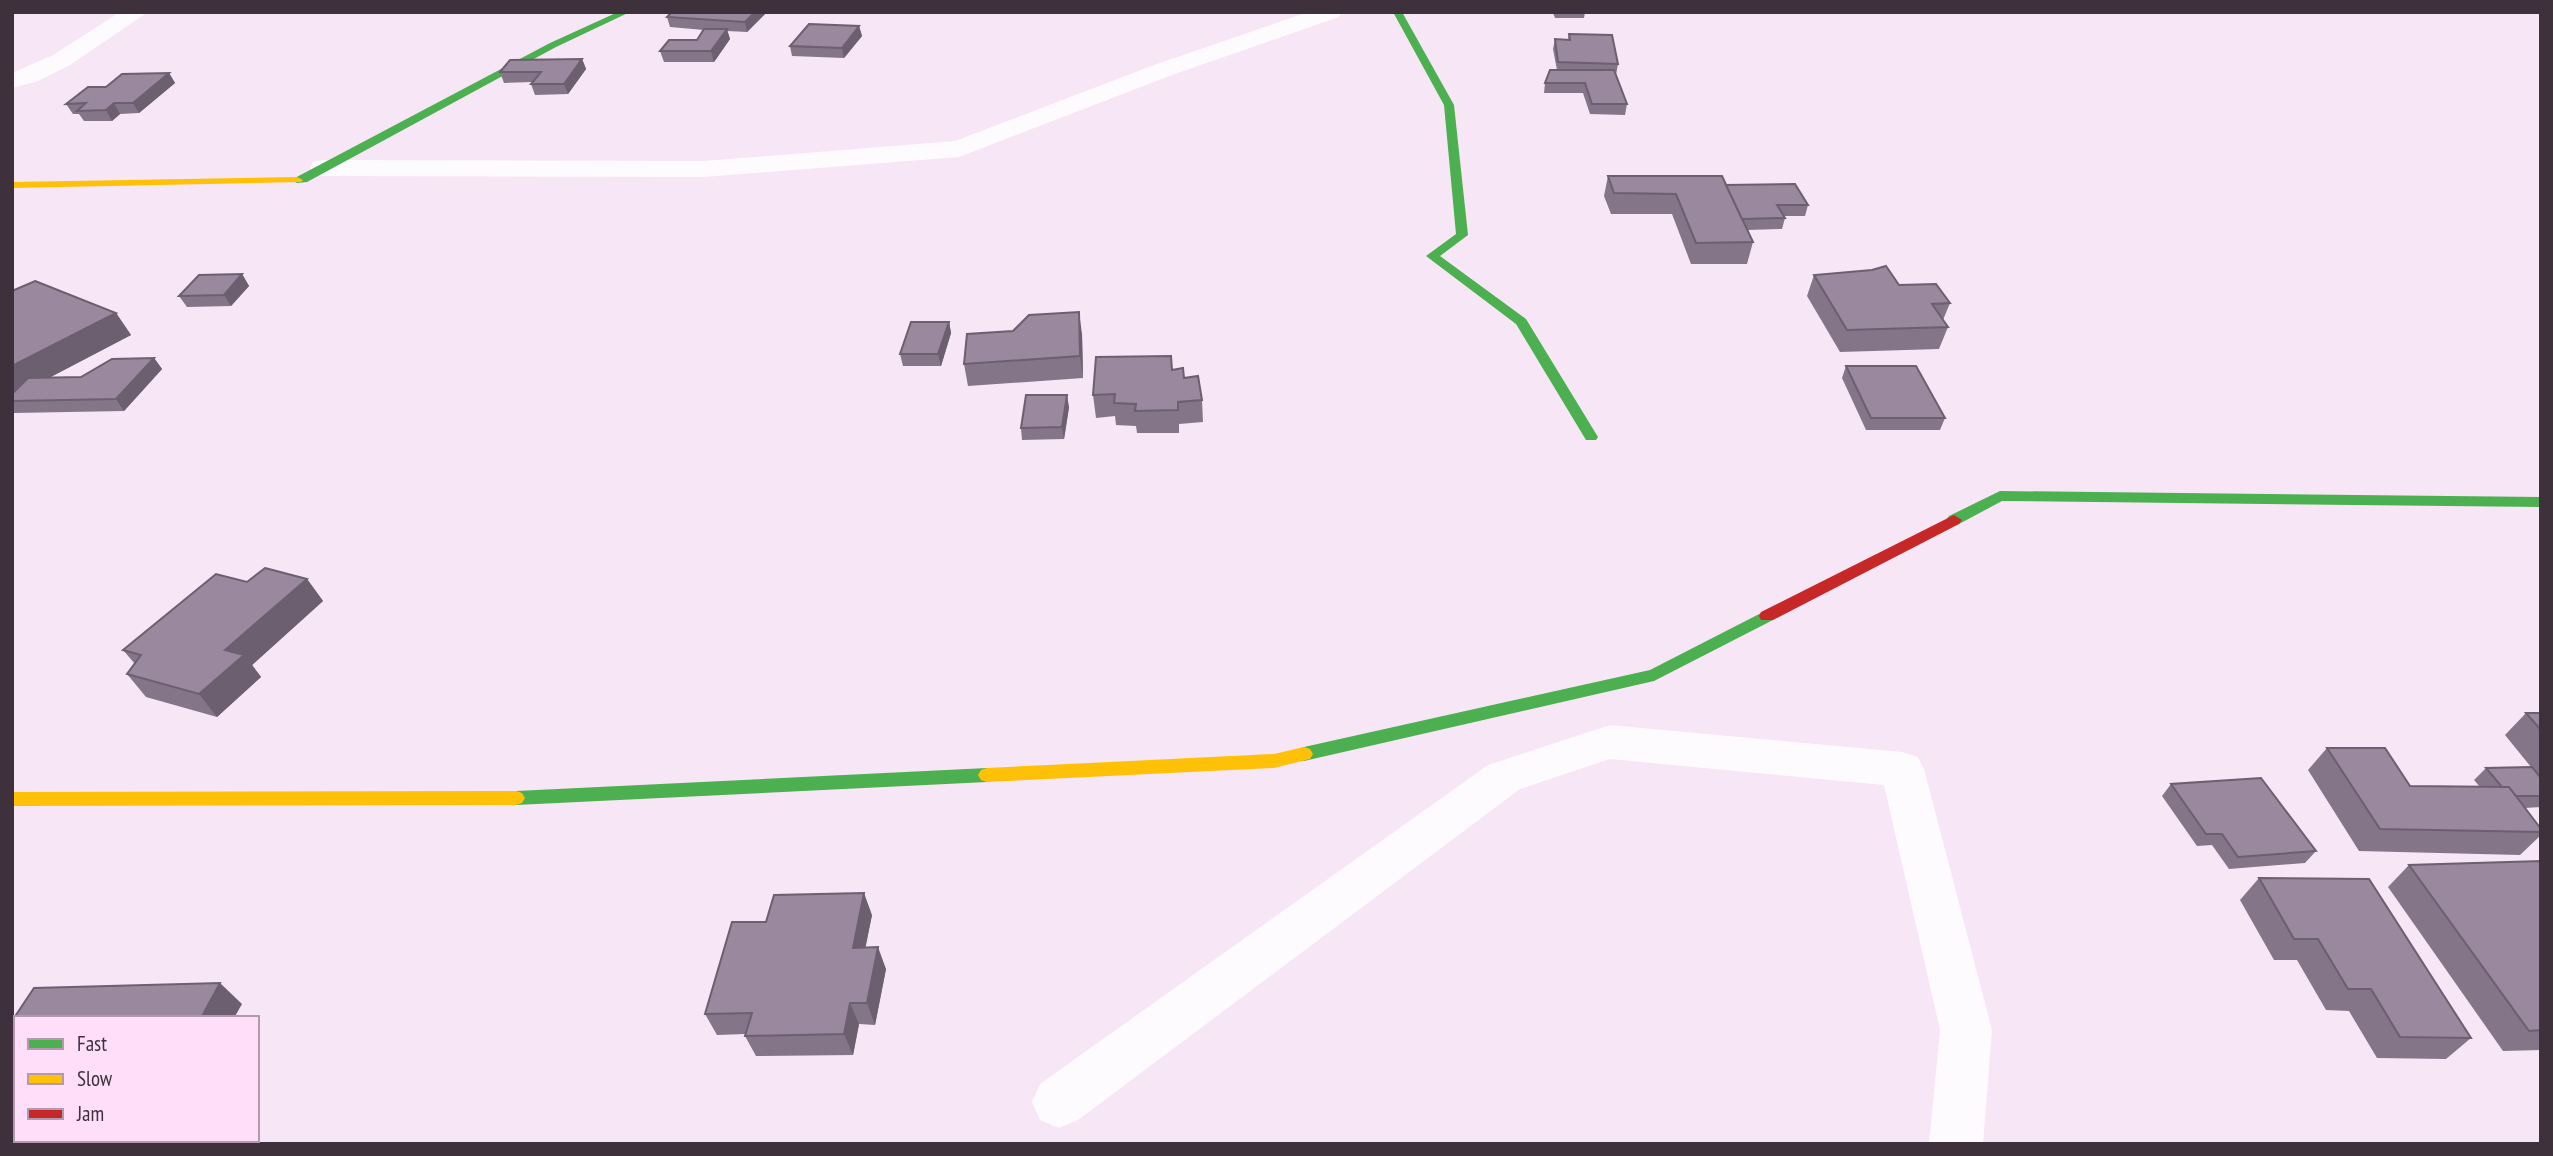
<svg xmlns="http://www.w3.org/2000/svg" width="2553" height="1156" font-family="'PT Sans Narrow',sans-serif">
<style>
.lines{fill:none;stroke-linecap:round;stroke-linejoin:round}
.lane{fill:#fefbfe;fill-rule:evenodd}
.street{fill:#fefbfe;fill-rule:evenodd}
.fast{fill:#4caf50;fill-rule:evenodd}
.slow{fill:#ffc107;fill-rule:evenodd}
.jam{fill:#c62828;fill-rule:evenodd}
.wall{fill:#847589}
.shaded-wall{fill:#6c5f6f}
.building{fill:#9a889f;stroke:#6c5f6f;stroke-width:2}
</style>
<rect width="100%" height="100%" fill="#f7e6f5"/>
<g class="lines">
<!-- lane -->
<path class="lane" d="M1308,12H1342L1339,17L1172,75L959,157L704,177L323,176L313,174L310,168L313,162L323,160L704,161L955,141L1154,65Z"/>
<!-- street -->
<g class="street">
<path d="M120,12H148L70,65L38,81L12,88V73L53,55Z"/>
<path d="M1610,725L1902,752L1918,757L1924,769L1992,1030L1983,1144H1929L1940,1030L1884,785L1610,759L1520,789L1078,1120L1059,1128L1040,1120L1032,1102L1040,1084L1488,765Z"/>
</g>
<!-- fast -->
<g class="fast">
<path d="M618,12H630L556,47L307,182L297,183L291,180L550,43Z"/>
<path d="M1393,12H1402L1454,105L1468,235L1440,256L1526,319L1598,437L1596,440H1586L1516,324L1426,256L1456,234L1444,105Z"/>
<path d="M2000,491L2541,497V507L2002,501L1959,524L1954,525L1946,520L1949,516Z"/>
<path d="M1767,610L1775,616L1773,620L1654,681L1304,761L1298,759L1295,754L1298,749L1304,747L1650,670Z"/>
<path d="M987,768L993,770L996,775L993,780L987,782L516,805L510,803L507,798L510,793L516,791Z"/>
</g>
<!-- slow -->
<g class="slow">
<path d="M297,177L303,180L301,182L12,188V182Z"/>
<path d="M1304,747L1310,749L1313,754L1310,759L1274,768L987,782L981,780L978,775L981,770L987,768L1274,754Z"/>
<path d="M516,791L522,793L525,798L522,803L516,805L12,806V792Z"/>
</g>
<!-- jam -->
<path class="jam" d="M1954,515L1962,520L1959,524L1773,620H1761L1759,616L1761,612Z"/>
</g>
<!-- wall -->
<g class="wall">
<path d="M1531,12H1585L1584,18H1555L1553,13Z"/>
<path d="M765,14L747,32L727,31L730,39L714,62H664L660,51L697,40L704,30L670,27L667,17Z"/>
<path d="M859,26L862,36L844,58L792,56L790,46Z"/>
<path d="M1569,34L1618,64L1616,75L1627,104L1625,115L1590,114L1583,93H1544L1545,83L1557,70L1553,49L1555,39L1568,40Z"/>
<path d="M582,59L586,69L568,94L535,95L531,84L533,82L504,83L500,72Z"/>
<path d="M169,73L175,83L139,113L120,114L112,121H84L79,114H73L66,104L106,87Z"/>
<path d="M1608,176L1726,185L1808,205L1805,216H1784L1785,218L1782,229L1747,230L1753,242L1747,264H1691L1672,214H1611L1604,196Z"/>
<path d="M242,274L249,286L231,306L187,307L179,296Z"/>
<path d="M1814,275L1899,285L1950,303L1943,320L1948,327L1939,349L1840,352L1807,296Z"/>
<path d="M12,291L116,313L131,335L49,378L81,377L154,358L162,369L124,411L13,413L12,412Z"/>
<path d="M949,322L951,333L941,366H903L900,354Z"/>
<path d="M1082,334L1083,378L968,386L964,364Z"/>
<path d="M1846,366L1945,418L1940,430H1866L1842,378Z"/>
<path d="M1172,370L1184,378L1202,400L1203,422L1179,424V433H1137L1136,426L1116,425L1115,416L1096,418L1093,395Z"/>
<path d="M1069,407L1064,439L1022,440L1021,428Z"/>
<path d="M307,579L323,601L252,665L261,677L217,717L146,697L127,674L135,664L123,650L247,582Z"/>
<path d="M2526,713H2541V807L2525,808L2541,829V835L2520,855L2359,851L2308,770L2327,748L2410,786L2480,787L2474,780L2486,768L2531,767L2505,735Z"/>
<path d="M2171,784L2316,851L2305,863L2229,869L2212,845L2197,846L2162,796Z"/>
<path d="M2541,861V1050L2503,1051L2388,887L2409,865Z"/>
<path d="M2259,878L2471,1038L2446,1059L2377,1058L2349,1011L2326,1010L2297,960H2274L2240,900Z"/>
<path d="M872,915L865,948L886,969L875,1025L859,1024L853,1055L756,1056L745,1036V1034L717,1035L705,1014L766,922Z"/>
</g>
<!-- shaded-wall -->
<g class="shaded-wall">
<path d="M755,12H765V14L747,32L745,22Z"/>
<path d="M859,26L862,36L844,58L842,48Z"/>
<path d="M727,29L730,39L714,62L711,51Z"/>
<path d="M582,59L586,69L568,94L564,84Z"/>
<path d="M169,73L175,83L139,113L133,103Z"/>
<path d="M114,103L120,114L112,121L106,110Z"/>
<path d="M242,274L249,286L231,306L224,295Z"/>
<path d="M1079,312L1082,334L1083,378L1080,356Z"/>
<path d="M116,313L131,335L12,397V366Z"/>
<path d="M949,322L951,333L941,366L938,354Z"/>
<path d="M154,358L162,369L124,411L116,399Z"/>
<path d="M1067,395L1069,407L1064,439L1062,427Z"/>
<path d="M307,579L323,601L252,665L261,677L217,717L199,694L225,650Z"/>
<path d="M864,893L872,915L861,970L853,948Z"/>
<path d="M878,947L886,969L875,1025L867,1003Z"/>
<path d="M220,983L242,1004L234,1018H201Z"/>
<path d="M850,1003L859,1024L853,1055L844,1034Z"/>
<path d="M132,1140H168L166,1144H130Z"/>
</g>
<!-- building -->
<g class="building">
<path d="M672,12H755L745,22L667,17Z"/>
<path d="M809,24L859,26L842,48L790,46Z"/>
<path d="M704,29H727L711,51H660L669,40H697Z"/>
<path d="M1569,34L1612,35L1618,64L1558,62L1555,39L1570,40Z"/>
<path d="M582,59L564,84H531L541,72H500L510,60Z"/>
<path d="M1550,70H1614L1627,104H1592L1585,83H1545Z"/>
<path d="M169,73L133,103H114L106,110L77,111L86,103L66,104L88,87H106L122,74Z"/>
<path d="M1608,176H1722L1753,242L1696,243L1676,194L1614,193Z"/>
<path d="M1795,184L1808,205H1777L1785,218L1742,219L1726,185Z"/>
<path d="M1886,266L1899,285L1936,284L1950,303L1932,304L1948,327L1847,330L1814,275L1872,270Z"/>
<path d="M242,274L224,295L179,296L199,275Z"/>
<path d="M35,281L116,313L12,366V291Z"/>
<path d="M1079,312L1080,356L964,364L967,334L1013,331L1029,315Z"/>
<path d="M911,322H949L938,354H900Z"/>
<path d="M1171,356L1172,370L1183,368L1184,378L1198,376L1202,400L1178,402V410L1135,411L1136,404L1114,403L1115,394L1093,395L1096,357Z"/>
<path d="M154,358L116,399L12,401V394L28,378L81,377L112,359Z"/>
<path d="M1846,366H1916L1945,418H1871Z"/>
<path d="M1026,395H1067L1062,427L1021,428Z"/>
<path d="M265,568L307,579L225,650L244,655L199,694L127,674L141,655L123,650L216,574L247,582Z"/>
<path d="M2526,713H2541V730Z"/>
<path d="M2327,748H2385L2410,786L2509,787L2541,829V832L2380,829Z"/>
<path d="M2532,767L2541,778V796H2516L2509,787H2502L2486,768Z"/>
<path d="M2261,778L2316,851L2238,857L2222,834H2206L2171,784Z"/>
<path d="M2541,861V1030L2529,1031L2409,865Z"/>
<path d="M2259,878L2369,879L2471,1038L2400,1037L2371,989H2348L2318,939H2294Z"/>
<path d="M864,893L853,948L878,947L867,1003H850L844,1034L745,1036L752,1013L705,1014L732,922H766L774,895Z"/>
<path d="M220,983L201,1018H16V1140H132L130,1144H12V1021L34,988Z"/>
</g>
<!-- border -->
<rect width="2553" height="1156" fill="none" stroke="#3e313c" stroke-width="28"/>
<!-- legend -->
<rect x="14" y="1016" width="245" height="126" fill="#ffdefa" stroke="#b299ae" stroke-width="2"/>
<rect x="28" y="1039" width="35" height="10" fill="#4caf50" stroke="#b299ae" stroke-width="2"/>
<text x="77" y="1051" font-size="21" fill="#3e313c">Fast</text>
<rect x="28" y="1074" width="35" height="10" fill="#ffc107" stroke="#b299ae" stroke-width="2"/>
<text x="77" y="1086" font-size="21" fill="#3e313c">Slow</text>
<rect x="28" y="1109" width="35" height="10" fill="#c62828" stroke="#b299ae" stroke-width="2"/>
<text x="77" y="1121" font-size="21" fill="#3e313c">Jam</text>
</svg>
